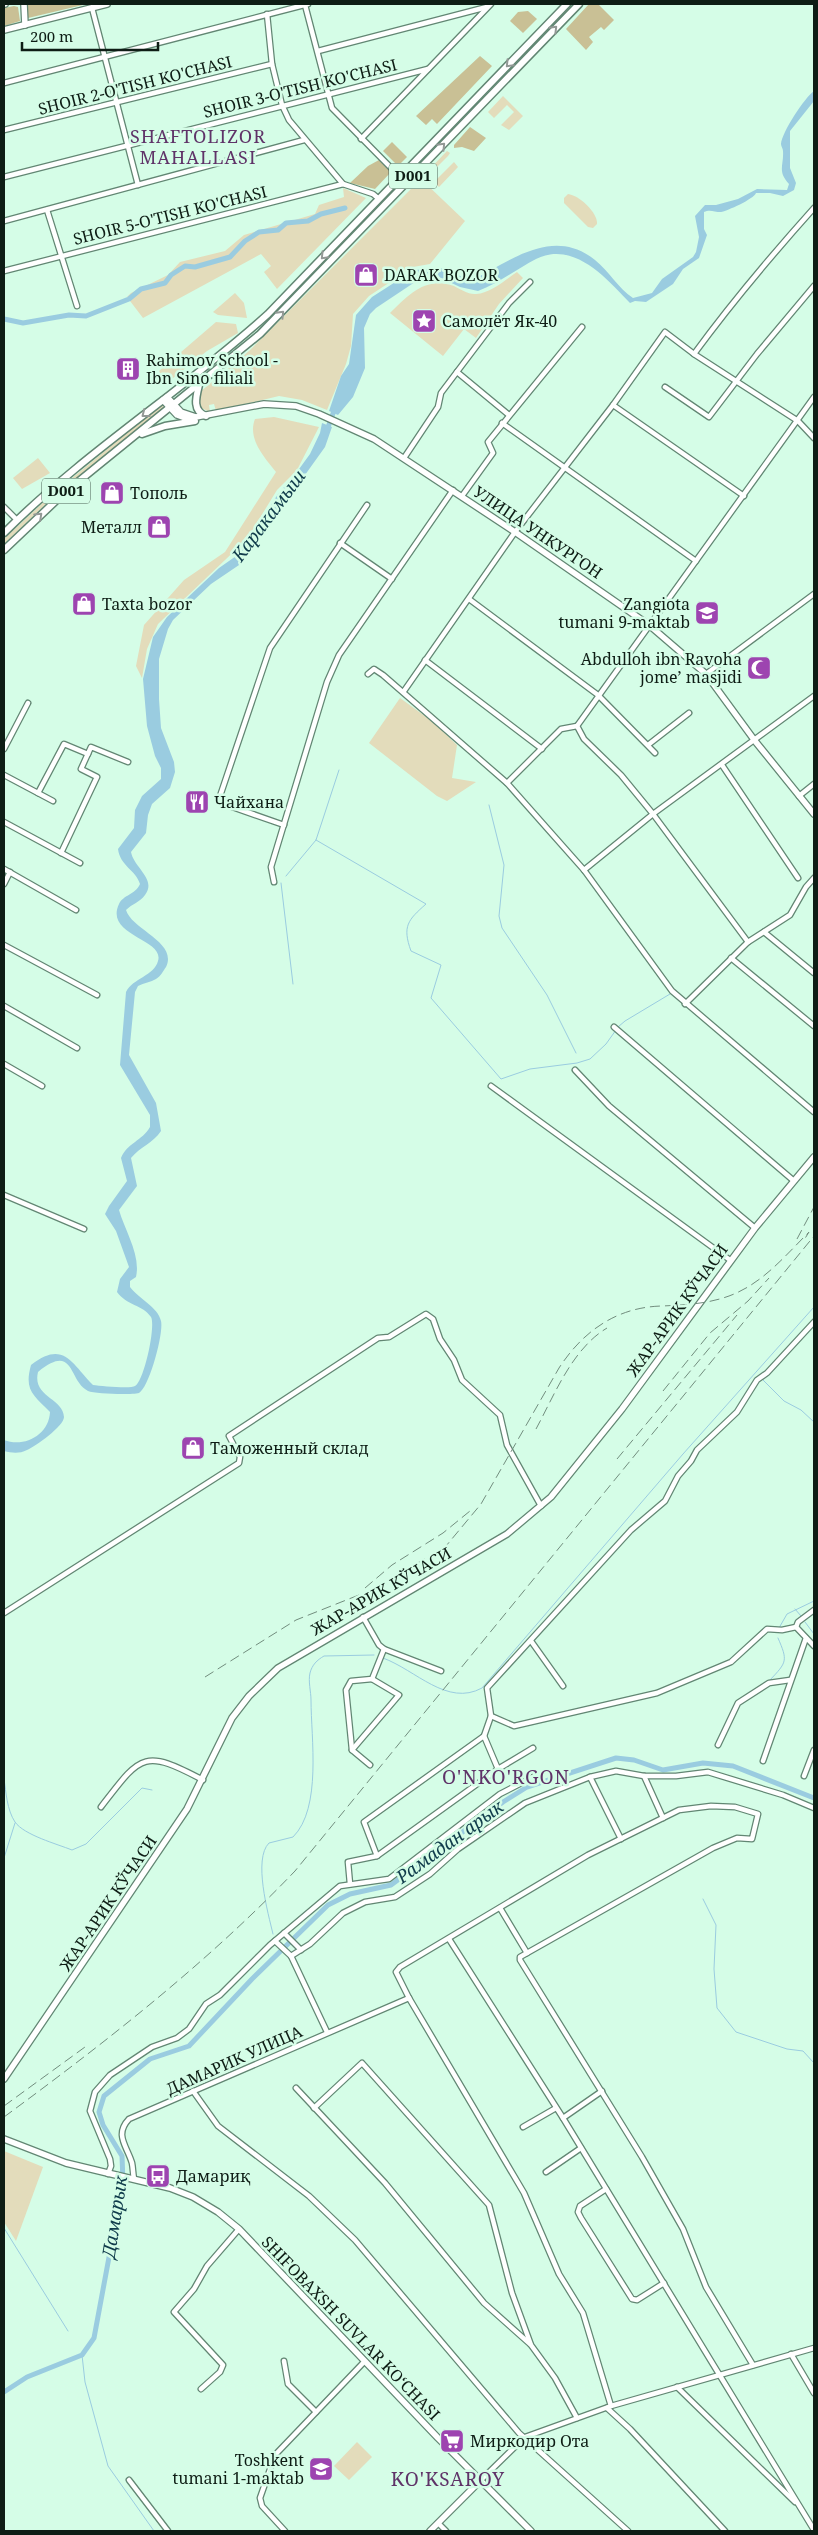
<svg xmlns="http://www.w3.org/2000/svg" width="818" height="2535" font-family="'Noto Serif',serif">
<style>
.green{fill:#e3dcbb}
.forest{fill:#c9c095}
.water{fill:#9acce0}
.lines{fill:none;stroke-linecap:round;stroke-linejoin:round}
.stream{stroke:#9acce0;stroke-width:1}
.canal{stroke:#9acce0;stroke-width:5}
.minor-casing{stroke:#628673;stroke-width:7}
.major-casing{stroke:#628673;stroke-width:8}
.highway-casing{stroke:#628673;stroke-width:9}
.minor{stroke:#fff;stroke-width:4.5}
.major{stroke:#fff;stroke-width:5.5}
.highway{stroke:#fff;stroke-width:6}
.rail{stroke:#728d7e;stroke-width:1;stroke-dasharray:10 5;stroke-linecap:butt}
.oneway{stroke:#939996}
.labels{text-anchor:middle;stroke-width:5;stroke-linejoin:round;paint-order:stroke}
.shield{fill:#d5fde7;stroke:#4a6054;stroke-width:1}
.shield-label{font-size:15px;font-weight:bold;fill:#0e1d15}
.street-label{font-size:16px;fill:#0e1d15;stroke:#d5fde7}
.poi-label{font-size:16px;fill:#0e1d15;stroke:#d5fde7;text-anchor:start}
.neighbourhood-label{font-size:18px;letter-spacing:1px;fill:#5f3368;stroke:#d5fde7}
.water-label{font-size:18px;font-style:italic;fill:#103c4b;stroke:#d5fde7}
.quarter-label{font-size:19px;letter-spacing:1px;fill:#5f3368;stroke:#d5fde7}
</style>
<rect width="100%" height="100%" fill="#d5fde7"/>
<!-- green -->
<g class="green">
<path d="M503,96L523,116L509,130L501,125L514,112L507,105L494,118L488,112Z"/>
<path d="M447,151L450,153L448,156L430,174L436,180L454,162L458,167L439,187L425,174Z"/>
<path d="M421,179L465,221L430,264L413,267L369,296L353,314L351,346L346,364L327,410L302,400L279,396L216,411L214,404L209,405L210,412L201,408L199,402L200,392L249,351Z"/>
<path d="M343,188L366,198L277,289L264,272L271,266L261,254L143,318L127,297L131,293L168,275L180,262L225,251L244,235L315,214L319,205L344,197Z"/>
<path d="M568,194C579,195 598,213 597,224L593,228L588,227L564,203V198Z"/>
<path d="M517,272L523,278L499,304L476,338L464,329L443,356L390,313C409,294 426,276 454,286C460,289 469,295 476,294C491,293 505,280 517,272Z"/>
<path d="M235,293L244,303L247,318L218,315L213,312Z"/>
<path d="M216,322L236,324L238,333L207,351L168,382H165L159,371Z"/>
<path d="M162,404L164,407L50,500L4,544V539L49,497Z"/>
<path d="M274,417L319,427L297,470L277,490L247,539L158,624L147,649L142,678L136,666L144,625L184,580L225,552L276,472C265,458 247,439 255,419Z"/>
<path d="M38,458L50,473L22,489L13,478Z"/>
<path d="M400,698L433,722L457,745L452,778L476,782L447,801L437,796L369,743Z"/>
<path d="M4,2151L43,2167L16,2241L4,2222Z"/>
<path d="M357,2442L372,2457L349,2480L334,2466Z"/>
</g>
<!-- forest -->
<g class="forest">
<path d="M27,4H87L28,18Z"/>
<path d="M589,4H598L614,20L604,30L601,27L589,37L593,42L586,50L566,29Z"/>
<path d="M14,6L18,7L20,21L4,26V8Z"/>
<path d="M528,11L537,19L523,33L510,21L518,12Z"/>
<path d="M480,56L492,66L437,124L432,119L426,125L416,116Z"/>
<path d="M470,127L486,138L474,151L462,147L454,148V145Z"/>
<path d="M392,142L407,157L398,166L383,151Z"/>
<path d="M379,160L391,172L375,189L350,183L368,166Z"/>
</g>
<!-- water -->
<g class="water">
<path d="M814,91V101L790,131V168L796,183L794,190L783,196L770,193H756C754,199 727,211 721,212C714,212 710,209 704,212V229L707,235L699,258L683,269L673,284L646,302L635,301L630,303C607,279 574,240 536,259C517,269 498,283 478,291L460,287L439,277L430,278L415,282L376,308L370,314L364,328L365,368L353,397L338,415L329,411L341,376L349,364L356,315L372,297L414,270L446,268L464,278L474,279C513,259 554,227 595,260C609,271 618,288 633,298L652,293L662,279L693,257L696,252L699,237L695,216L705,205H716L738,199L757,189L787,190L789,184C777,171 784,166 783,151C783,149 781,146 781,144C782,132 805,97 814,91Z"/>
<path d="M322,423L332,427L325,447L242,563L211,584L173,620L168,629L159,659V699L161,728L174,762L175,772L170,788L152,804L148,815L146,833L131,852C134,868 157,879 145,895C140,902 132,904 126,910C132,930 178,942 166,967C163,971 161,976 156,979C151,982 144,983 138,986L135,992L129,1055L156,1103L161,1131C153,1143 140,1147 131,1158L137,1186L119,1210C125,1231 141,1255 136,1277L130,1281V1287C138,1298 158,1307 161,1321C164,1333 149,1388 139,1393C131,1395 95,1394 88,1391C68,1381 75,1342 38,1372C32,1397 63,1398 64,1417C64,1426 35,1447 27,1450C19,1454 12,1453 4,1451V1440C24,1448 49,1435 50,1412C33,1395 24,1390 31,1365C64,1339 72,1364 93,1385C101,1386 131,1389 135,1386C144,1381 156,1326 151,1317C143,1305 126,1305 117,1292L120,1279L129,1267L116,1231L105,1214L109,1206L127,1181L121,1158C127,1143 142,1141 150,1127V1115L120,1065L126,992C133,978 154,976 158,961C165,939 104,936 119,904C123,895 135,895 140,884C136,870 120,866 118,849L134,828L135,810L142,796L161,779V768L155,756L147,726L143,679L153,637L167,617L219,568L239,554L278,494L294,476L310,454L320,433Z"/>
</g>
<g class="lines">
<!-- stream -->
<g class="stream">
<path d="M489,805L504,865L499,916L502,928L547,995L576,1053"/>
<path d="M316,840L426,904C408,920 402,926 411,951L441,965L431,998L501,1079L530,1069L577,1063L590,1059L606,1044L616,1030"/>
<path d="M286,876L316,840L339,770"/>
<path d="M281,883L293,984"/>
<path d="M618,1027L625,1021L670,994"/>
<path d="M762,1379L784,1401L801,1410L814,1422"/>
<path d="M795,1609L801,1616"/>
<path d="M805,1622L814,1634"/>
<path d="M779,1628L787,1614L814,1601"/>
<path d="M383,1658C416,1670 447,1707 482,1688L683,1454L814,1307"/>
<path d="M770,1680C787,1662 788,1661 778,1638"/>
<path d="M4,1727V1737"/>
<path d="M4,1779C6,1792 7,1810 15,1822C24,1835 57,1844 72,1850L86,1844L142,1788L152,1790"/>
<path d="M4,1858L15,1823"/>
<path d="M703,1899L716,1925L714,1969L717,2008L736,2032L787,2049L803,2051L814,2063"/>
<path d="M273,1934C268,1913 253,1859 269,1843L293,1837C322,1808 311,1738 311,1700C311,1692 308,1681 310,1673C312,1665 317,1660 324,1656L374,1655"/>
<path d="M4,2228L68,2331"/>
<path d="M82,2355L85,2382L108,2466L154,2531"/>
</g>
<!-- canal -->
<g class="canal">
<path d="M4,319L23,323L69,315L86,316L129,299L141,289L165,283L171,275L185,266L195,267L230,257L245,241L259,232L278,230L286,223L308,221L321,214L345,208"/>
<path d="M327,430L335,408"/>
<path d="M4,2392L27,2377L82,2355L94,2338L123,2182L122,2156L103,2125L99,2112L104,2096L150,2059L189,2046L252,1979L328,1905L350,1894L391,1885L503,1802L527,1787L616,1758L634,1760L663,1770L703,1763L733,1766L814,1798"/>
</g>
<defs>
<g id="minor">
<path d="M305,5L332,108L400,177"/>
<path d="M92,8L138,185"/>
<path d="M267,14L272,64L282,105L289,120L343,184L373,194L379,199"/>
<path d="M318,51L487,7"/>
<path d="M4,83L308,4"/>
<path d="M4,130L272,64"/>
<path d="M361,139L491,4"/>
<path d="M4,177L428,69"/>
<path d="M47,210L77,306"/>
<path d="M4,221L304,140"/>
<path d="M4,271L343,184"/>
<path d="M694,354C732,302 771,256 814,208"/>
<path d="M457,372L509,415"/>
<path d="M665,387L709,417L757,354L814,286"/>
<path d="M613,405L744,496"/>
<path d="M502,423L696,561"/>
<path d="M404,458L438,407L441,393L509,303L530,282"/>
<path d="M462,496L493,453L488,442L582,327"/>
<path d="M4,507L17,520"/>
<path d="M340,543L392,579"/>
<path d="M469,599L598,695L655,753"/>
<path d="M425,660L542,749"/>
<path d="M368,674L374,669L383,675L507,783L584,870L672,991L814,1112"/>
<path d="M706,674L814,594"/>
<path d="M404,691L515,532L613,405L665,332L694,354L798,421L814,438"/>
<path d="M648,745L689,713"/>
<path d="M4,749L28,703"/>
<path d="M722,765L798,878"/>
<path d="M4,775L53,801"/>
<path d="M507,783L561,729L577,726"/>
<path d="M38,793L64,744L88,754"/>
<path d="M799,796L814,784"/>
<path d="M4,822L80,863"/>
<path d="M284,825L218,802L270,648L367,505"/>
<path d="M61,853L97,777L81,769L91,747L128,762"/>
<path d="M4,869L76,910"/>
<path d="M584,870L653,814L814,696"/>
<path d="M274,882L271,867L327,682L339,655L453,490"/>
<path d="M4,884L10,872"/>
<path d="M764,932L814,973"/>
<path d="M748,942L653,814L621,775L584,739L577,726L814,397"/>
<path d="M4,945L97,995"/>
<path d="M731,958L814,1026"/>
<path d="M685,1004L748,942L790,915L806,887L814,878"/>
<path d="M4,1006L77,1048"/>
<path d="M614,1027L794,1181"/>
<path d="M4,1064L42,1086"/>
<path d="M575,1070L609,1106L755,1228"/>
<path d="M491,1086L730,1260"/>
<path d="M4,1195L84,1229"/>
<path d="M4,1613L239,1463L240,1457L229,1436L378,1338L389,1337L426,1314L433,1319L440,1339L454,1360L462,1380L500,1415L507,1445L541,1506"/>
<path d="M363,1617L379,1645L384,1649L441,1671"/>
<path d="M796,1627L814,1646"/>
<path d="M531,1641L563,1686"/>
<path d="M491,1716L514,1726L657,1693L731,1662L767,1629L782,1630L796,1627L798,1622L814,1610"/>
<path d="M484,1736L498,1769"/>
<path d="M718,1745L738,1703L769,1683L790,1680"/>
<path d="M352,1750L399,1695L372,1679"/>
<path d="M763,1761L806,1638"/>
<path d="M370,1765L352,1750L346,1690L351,1681L372,1679L384,1649"/>
<path d="M644,1776L663,1818"/>
<path d="M804,1776L814,1750"/>
<path d="M590,1777L621,1839"/>
<path d="M101,1807C141,1755 143,1748 203,1780"/>
<path d="M377,1856L364,1822L484,1736L491,1716L487,1688L631,1530L665,1501L678,1476L691,1461L697,1450L737,1412L757,1380L767,1373L814,1322"/>
<path d="M350,1884L348,1862L377,1856L498,1769L533,1748"/>
<path d="M500,1908L527,1953"/>
<path d="M284,1933L301,1950"/>
<path d="M449,1939L563,2118L814,2530"/>
<path d="M275,1941L291,1956"/>
<path d="M327,2032L291,1956L310,1944L343,1913L365,1902L395,1897L430,1874L458,1849L525,1803L590,1777L616,1771L644,1776H676L708,1772L783,1795L814,1808"/>
<path d="M296,2088L385,2183L484,2303L530,2344"/>
<path d="M193,2091L218,2126L309,2196L355,2240L519,2433L628,2531"/>
<path d="M314,2108L362,2063L489,2205L512,2293L531,2345L555,2378L577,2418"/>
<path d="M563,2118L602,2091"/>
<path d="M523,2127L556,2108"/>
<path d="M546,2172L581,2148"/>
<path d="M108,2174L111,2166L110,2159L90,2111L95,2092L110,2075L152,2047L177,2038L189,2029L206,2004L220,1995L270,1945L340,1886L389,1879L500,1794L537,1775"/>
<path d="M134,2179C133,2174 133,2168 132,2163C127,2146 114,2135 129,2119L409,1998"/>
<path d="M606,2189L580,2206L578,2212L581,2218L632,2299L637,2300L664,2283"/>
<path d="M791,2354L814,2393"/>
<path d="M284,2361L288,2384L316,2412"/>
<path d="M677,2387L795,2502"/>
<path d="M201,2389L220,2372L223,2365L174,2312L194,2289L207,2266L239,2229"/>
<path d="M611,2406L583,2313L559,2274L524,2193L409,1998L396,1972L400,1967L588,1855L679,1810L711,1806L735,1807L758,1814L752,1839L737,1838L713,1848L527,1953L520,1957V1960L642,2157L683,2229L706,2287L753,2365"/>
<path d="M607,2408L630,2429L725,2531"/>
<path d="M129,2480L168,2531"/>
<path d="M480,2481L525,2437L611,2406L814,2348"/>
<path d="M438,2523L446,2531"/>
<path d="M285,2531L262,2506L260,2498L275,2455L364,2362"/>
</g>
<g id="major">
<path d="M4,4H5"/>
<path d="M24,4L25,25"/>
<path d="M4,30L107,4"/>
<path d="M167,397L181,412L196,417L264,404L296,406L319,414L374,439L515,532L649,625L706,674L755,741L814,814"/>
<path d="M163,400L177,415L193,421"/>
<path d="M4,2079L187,1809L232,1718L249,1696L278,1668L507,1534L551,1497L622,1409L755,1228L814,1157"/>
<path d="M4,2139L66,2163L170,2188L193,2197L218,2212L239,2229L438,2438L531,2531"/>
<path d="M430,2531L480,2481"/>
</g>
<g id="highway">
<path d="M199,385C196,397 192,411 206,416"/>
<path d="M142,434L165,426L195,421"/>
<path d="M4,533C85,452 183,391 268,314L567,4"/>
<path d="M4,550L63,494L260,334L579,4"/>
</g>
</defs>
<!-- minor casing -->
<use href="#minor" class="minor-casing"/>
<!-- major casing -->
<use href="#major" class="major-casing"/>
<!-- highway casing -->
<use href="#highway" class="highway-casing"/>
<!-- minor -->
<use href="#minor" class="minor"/>
<!-- major -->
<use href="#major" class="major"/>
<!-- highway -->
<use href="#highway" class="highway"/>
<!-- rail -->
<g class="rail">
<path d="M797,1239L814,1207"/>
<path d="M663,1391L710,1333L748,1301L769,1278"/>
<path d="M536,1429C555,1394 572,1349 607,1328"/>
<path d="M617,1459L737,1315"/>
<path d="M365,1588L392,1565L443,1533L470,1511"/>
<path d="M205,1677L296,1620L374,1589L446,1546L481,1504L559,1368C583,1331 617,1307 662,1306C685,1305 707,1304 729,1296C762,1284 784,1257 809,1232L804,1240"/>
<path d="M4,2106L85,2047"/>
<path d="M4,2117C106,2042 207,1963 295,1871L814,1236"/>
</g>
</g>
<!-- one-way arrows -->
<defs><path id="oneway-chevron" d="M-2-3.5L2.5 0L-2 3.5" fill="none" stroke-width="1.6" stroke-linecap="round" stroke-linejoin="round" transform="scale(1.25)"/></defs>
<g class="oneway">
<use href="#oneway-chevron" transform="translate(554 29) rotate(-45)"/>
<use href="#oneway-chevron" transform="translate(509 64) rotate(134)"/>
<use href="#oneway-chevron" transform="translate(442 146) rotate(-46)"/>
<use href="#oneway-chevron" transform="translate(324 256) rotate(134)"/>
<use href="#oneway-chevron" transform="translate(281 314) rotate(-46)"/>
<use href="#oneway-chevron" transform="translate(145 414) rotate(142)"/>
<use href="#oneway-chevron" transform="translate(39 516) rotate(-43)"/>
</g>
<!-- icons -->
<defs>
<symbol id="shop-square" viewBox="-11 -11 22 22"><rect x="-9" y="-9" width="18" height="18" rx="4" fill="#9d44b0" stroke="#d5fde7"/><path d="M-5-2.5h2.3a2.7 3.5 0 0 1 5.4 0H5L5.5 6h-11ZM-1.5-2.5h3a1.5 2.3 0 0 0-3 0Z" fill="#fff"/></symbol>
<symbol id="sight-square" viewBox="-11 -11 22 22"><rect x="-9" y="-9" width="18" height="18" rx="4" fill="#9d44b0" stroke="#d5fde7"/><path d="M0-6L1.8-2.2L6-1.7L2.9 1.2L3.7 5.4L0 3.3L-3.7 5.4L-2.9 1.2L-6-1.7L-1.8-2.2Z" fill="#fff"/></symbol>
<symbol id="building-square" viewBox="-11 -11 22 22"><rect x="-9" y="-9" width="18" height="18" rx="4" fill="#9d44b0" stroke="#d5fde7"/><path d="M-4-6H4V6H1V3H-1V6H-4ZM-2.5-4.3h1.7v1.8h-1.7ZM.8-4.3h1.7v1.8H.8ZM-2.5-1h1.7V.8h-1.7ZM.8-1h1.7V.8H.8Z" fill="#fff"/></symbol>
<symbol id="school-square" viewBox="-11 -11 22 22"><rect x="-9" y="-9" width="18" height="18" rx="4" fill="#9d44b0" stroke="#d5fde7"/><path d="M0-5L7-2L0 1L-7-2ZM-4 1L0 2.5L4 1V4Q0 6-4 4Z" fill="#fff"/></symbol>
<symbol id="mosque-square" viewBox="-11 -11 22 22"><rect x="-9" y="-9" width="18" height="18" rx="4" fill="#9d44b0" stroke="#d5fde7"/><path d="M3.5-4.9A6 6 0 1 0 3.5 4.9A5 5 0 1 1 3.5-4.9Z" fill="#fff"/></symbol>
<symbol id="restaurant-square" viewBox="-11 -11 22 22"><rect x="-9" y="-9" width="18" height="18" rx="4" fill="#9d44b0" stroke="#d5fde7"/><path d="M-5-6h1v4h1v-4h1v4h1v-4h1v5L-1.5 .5V6h-2V.5L-5-1ZM5-6V6H3V1.5H1.5Q1.5-4 5-6Z" fill="#fff"/></symbol>
<symbol id="bus-square" viewBox="-11 -11 22 22"><rect x="-9" y="-9" width="18" height="18" rx="4" fill="#9d44b0" stroke="#d5fde7"/><path d="M-5-6H5V4H4V6H2V4H-2V6H-4V4H-5ZM-3.5-4V0h7V-4ZM-3.5 1.2v1.5H-2V1.2ZM2 1.2v1.5H3.5V1.2Z" fill="#fff"/></symbol>
<symbol id="supermarket-square" viewBox="-11 -11 22 22"><rect x="-9" y="-9" width="18" height="18" rx="4" fill="#9d44b0" stroke="#d5fde7"/><path d="M-6-5.5h2.5l.6 2H6L4.5 2H-2.5L-4.4-4H-6ZM-1.5 3.2a1.3 1.3 0 1 0 .1 0ZM3 3.2a1.3 1.3 0 1 0 .1 0Z" fill="#fff"/></symbol>
</defs>
<g fill-rule="evenodd">
<use href="#shop-square" x="352" y="261" width="28" height="28"/>
<use href="#sight-square" x="410" y="307" width="28" height="28"/>
<use href="#building-square" x="114" y="355" width="28" height="28"/>
<use href="#shop-square" x="98" y="479" width="28" height="28"/>
<use href="#shop-square" x="145" y="513" width="28" height="28"/>
<use href="#shop-square" x="70" y="590" width="28" height="28"/>
<use href="#school-square" x="693" y="599" width="28" height="28"/>
<use href="#mosque-square" x="745" y="654" width="28" height="28"/>
<use href="#restaurant-square" x="183" y="788" width="28" height="28"/>
<use href="#shop-square" x="179" y="1434" width="28" height="28"/>
<use href="#bus-square" x="144" y="2162" width="28" height="28"/>
<use href="#supermarket-square" x="438" y="2427" width="28" height="28"/>
<use href="#school-square" x="307" y="2455" width="28" height="28"/>
</g>
<g class="labels">
<!-- shield labels -->
<g class="shield">
<rect x="389" y="163.5" width="48" height="25" rx="4"/>
<rect x="42" y="478.5" width="48" height="25" rx="4"/>
</g>
<g class="shield-label">
<text x="413" y="181">D001</text>
<text x="66" y="496">D001</text>
</g>
<!-- street labels -->
<g class="street-label">
<text transform="translate(135 85) rotate(-14)" y="6">SHOIR 2-O'TISH KO'CHASI</text>
<text transform="translate(300 88) rotate(-14)" y="6">SHOIR 3-O'TISH KO'CHASI</text>
<text transform="translate(170 215) rotate(-14)" y="6">SHOIR 5-O'TISH KO'CHASI</text>
<text transform="translate(538 532) rotate(34)" y="6">УЛИЦА УНКУРГОН</text>
<text transform="translate(677 1310) rotate(-54)" y="6">ЖАР-АРИК КЎЧАСИ</text>
<text transform="translate(381 1591) rotate(-30)" y="6">ЖАР-АРИК КЎЧАСИ</text>
<text transform="translate(108 1903) rotate(-56)" y="6">ЖАР-АРИК КЎЧАСИ</text>
<text transform="translate(234 2060) rotate(-24)" y="6">ДАМАРИК УЛИЦА</text>
<text transform="translate(351 2328) rotate(46)" y="6">SHIFOBAXSH SUVLAR KO‘CHASI</text>
</g>
<!-- poi labels -->
<g class="poi-label">
<text x="384" y="281">DARAK BOZOR</text>
<text x="442" y="327">Самолёт Як-40</text>
<text x="146" y="366">Rahimov School -<tspan x="146" dy="18">Ibn Sino filiali</tspan></text>
<text x="130" y="499">Тополь</text>
<text x="142" y="533" text-anchor="end">Металл</text>
<text x="102" y="610">Taxta bozor</text>
<text x="690" y="610" text-anchor="end">Zangiota<tspan x="690" dy="18">tumani 9-maktab</tspan></text>
<text x="742" y="665" text-anchor="end">Abdulloh ibn Ravoha<tspan x="742" dy="18">jome’ masjidi</tspan></text>
<text x="214" y="808">Чайхана</text>
<text x="210" y="1454">Таможенный склад</text>
<text x="176" y="2182">Дамариқ</text>
<text x="470" y="2447">Миркодир Ота</text>
<text x="304" y="2466" text-anchor="end">Toshkent<tspan x="304" dy="18">tumani 1-maktab</tspan></text>
</g>
<!-- neighbourhood labels -->
<g class="neighbourhood-label">
<text x="198" y="143">SHAFTOLIZOR<tspan x="198" dy="21">MAHALLASI</tspan></text>
</g>
<!-- water labels -->
<g class="water-label">
<text transform="translate(269 516) rotate(-53)" y="6">Каракамыш</text>
<text transform="translate(450 1842) rotate(-36)" y="6">Рамадан арык</text>
<text transform="translate(115 2217) rotate(-81)" y="6">Дамарык</text>
</g>
<!-- quarter labels -->
<g class="quarter-label">
<text x="506" y="1784">O'NKO'RGON</text>
<text x="448" y="2486">KO'KSAROY</text>
</g>
</g>
<!-- border -->
<rect width="818" height="2535" fill="none" stroke="#0e1d15" stroke-width="10"/>
<!-- scale -->
<path d="M22 42v8h136v-8" fill="none" stroke="#0e1d15" stroke-width="2.5"/>
<text x="30" y="42" font-size="15" fill="#0e1d15" stroke="#d5fde7" stroke-width="4" paint-order="stroke">200 m</text>
</svg>
